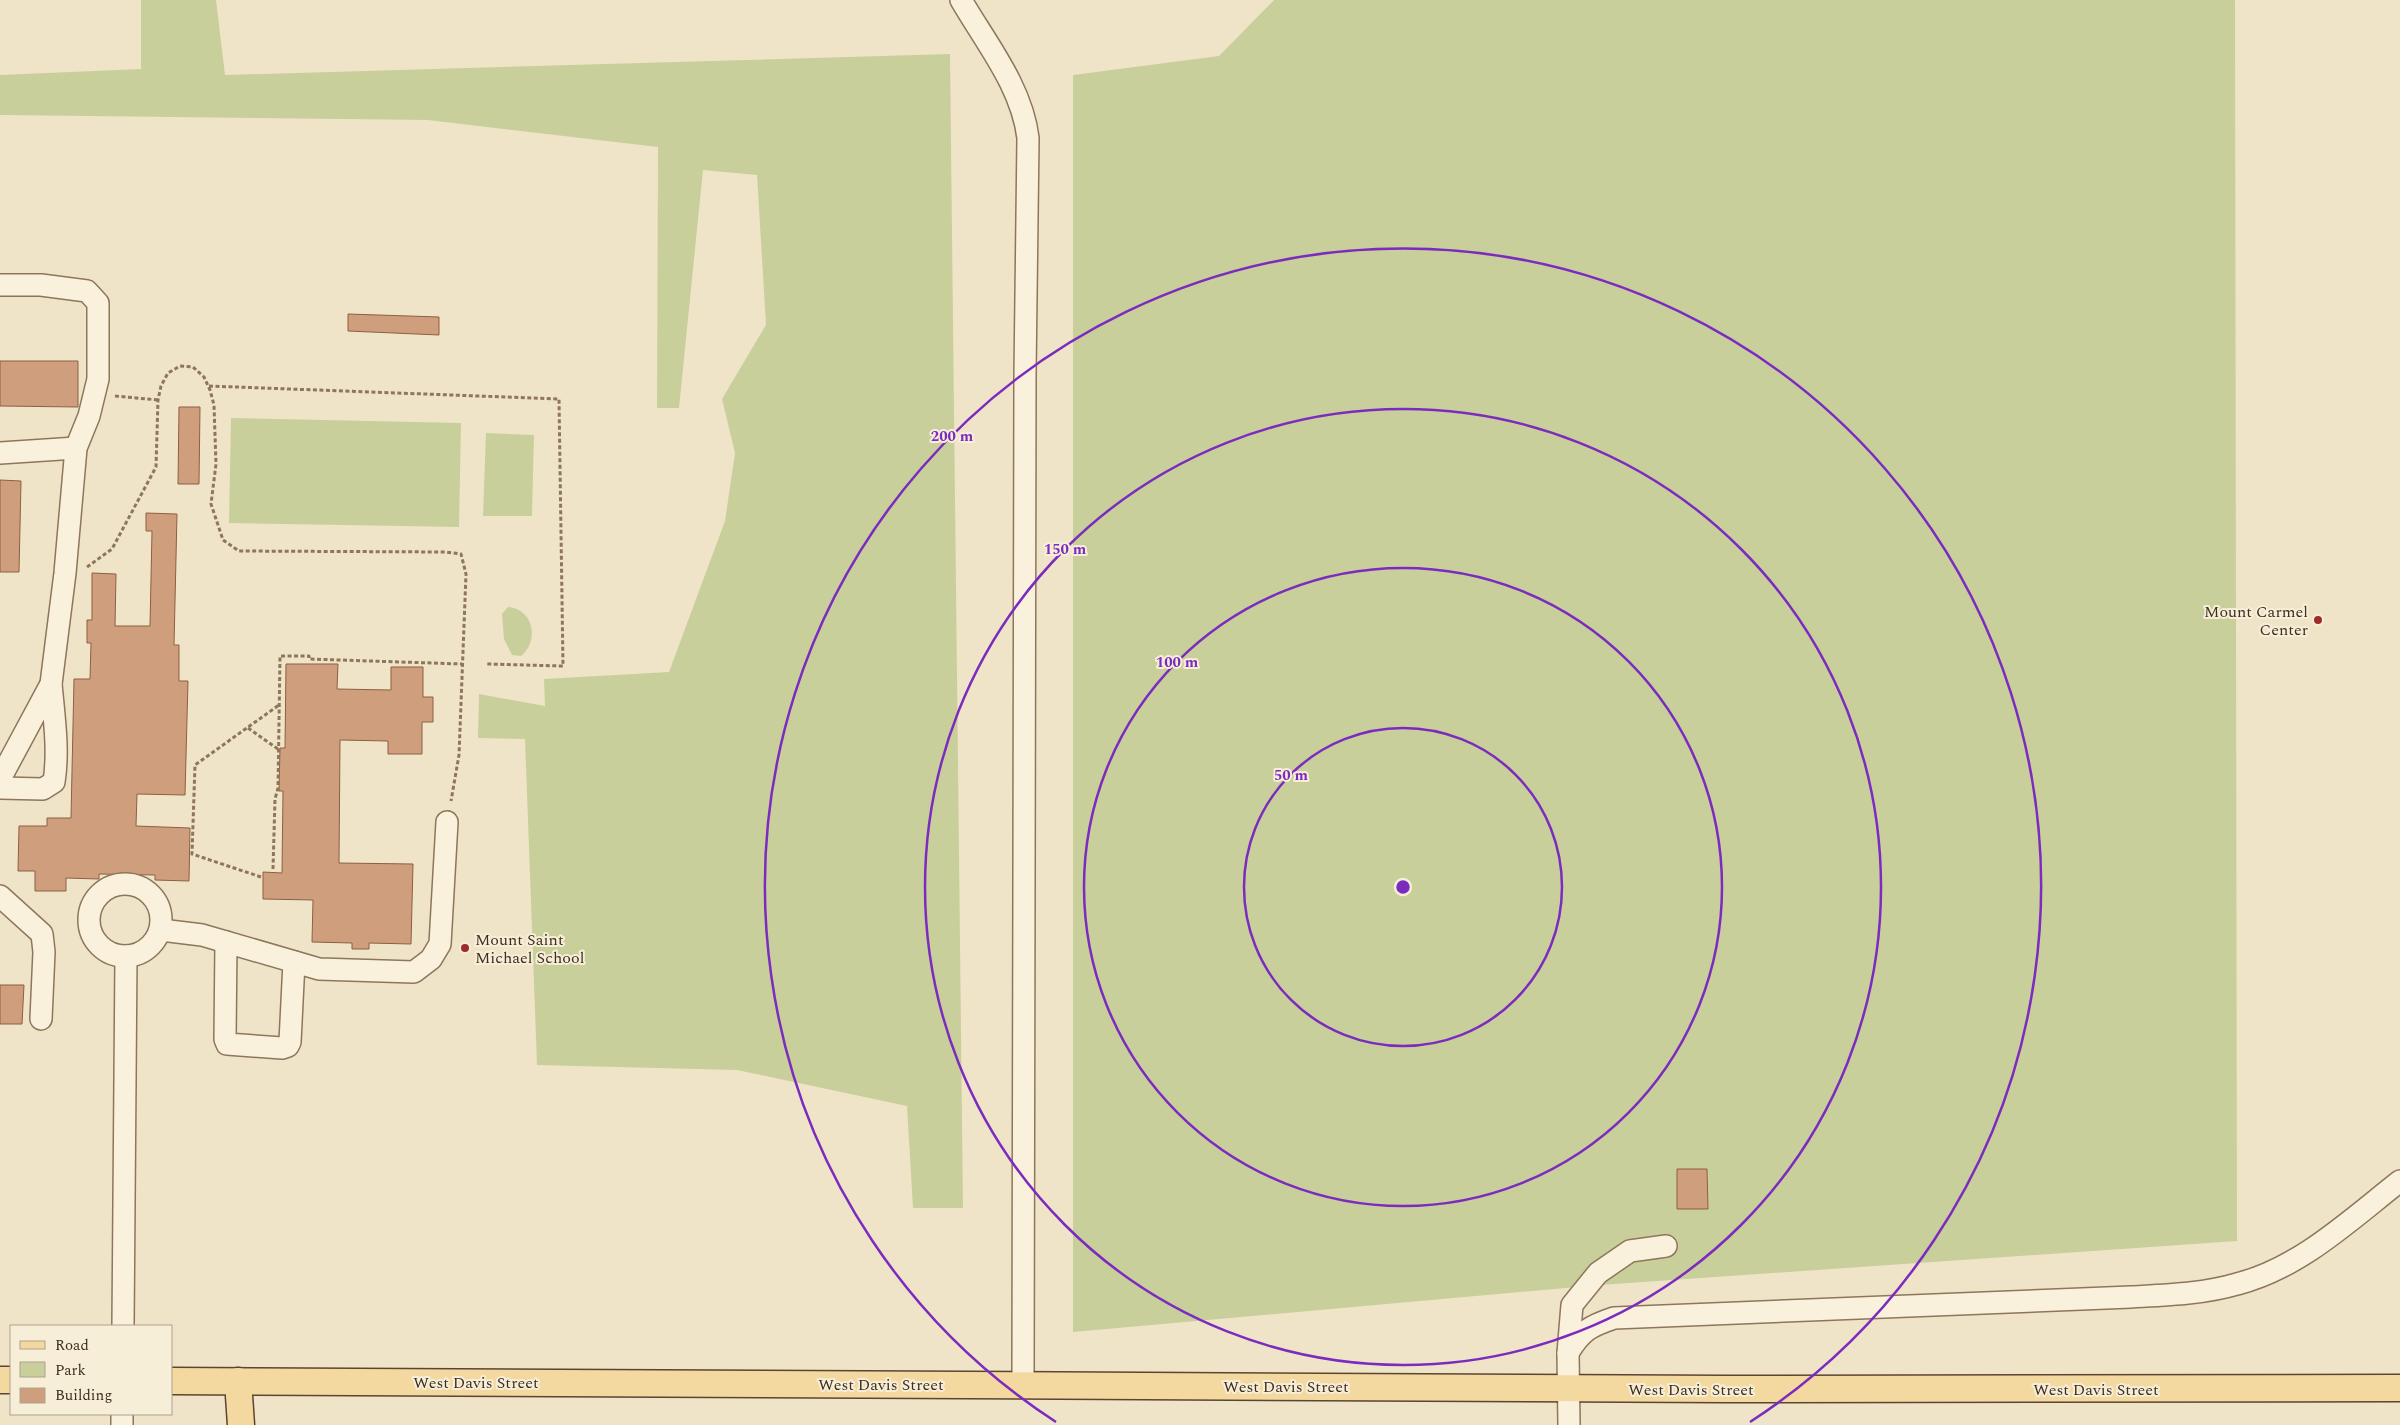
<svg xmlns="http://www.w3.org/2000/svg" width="2400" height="1425" font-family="Spectral,serif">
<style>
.green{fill:#c9cf9b}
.building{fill:#cf9f7d;stroke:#8d5f41}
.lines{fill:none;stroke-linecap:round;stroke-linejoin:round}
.minor-casing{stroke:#8d765c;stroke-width:24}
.major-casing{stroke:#5b4430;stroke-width:29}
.path{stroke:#8d765c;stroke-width:3;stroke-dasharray:4 2.5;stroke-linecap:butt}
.minor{stroke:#faf1dc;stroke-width:21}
.major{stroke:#f3d9a0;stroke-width:26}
.ring{fill:none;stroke:#7b2cbf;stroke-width:2.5}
.poi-dot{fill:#9e2a2b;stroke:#f7eed8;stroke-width:2}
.labels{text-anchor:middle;stroke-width:4;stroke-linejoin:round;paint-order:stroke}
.poi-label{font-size:16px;fill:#3d2e20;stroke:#f7eed8;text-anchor:end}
.street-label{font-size:16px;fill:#3d2e20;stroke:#f7eed8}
.centre{fill:#7b2cbf;stroke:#f7eed8;stroke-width:2.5}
.ring-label{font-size:15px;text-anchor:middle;font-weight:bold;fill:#7b2cbf;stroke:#f7eed8;stroke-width:4;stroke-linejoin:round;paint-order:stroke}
</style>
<rect width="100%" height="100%" fill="#f0e4c8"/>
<!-- green -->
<g class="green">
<path d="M141,0H216L225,75L950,54L963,1208H913L907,1106L737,1070L537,1065L525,739L478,738L479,694L545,706L544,679L669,672L725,521L735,453L722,399L766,325L757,175L703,170L679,408H657L658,147L428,120L0,115V75L141,69Z"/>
<path d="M1274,0H2235L2237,1241L1600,1285L1073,1332V75L1219,56Z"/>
<path d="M231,418L461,423L459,527L229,523Z"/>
<path d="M486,433L534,435L532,516H483Z"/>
<path d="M508,607C533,609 540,640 521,656L512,655L504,639L502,614Z"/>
</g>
<!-- building -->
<g class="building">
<path d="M348,314L439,317V335L348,331Z"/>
<path d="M0,361H78V407L0,406Z"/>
<path d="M179,407H200L199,484H178Z"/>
<path d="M0,480L21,481L19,572H0Z"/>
<path d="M146,513L177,514L174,645H179V681H188L185,795L137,794L136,826L190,828L189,881L155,880V875L99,874V879L66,878V891H35V871H18L19,826H47V818H71L74,679H90L91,643H87V620H92V573L116,574L115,626H150L152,531H146Z"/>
<path d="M286,664H338L337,689L391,690V667H423V697H433V722H422V754H388V741L340,740L339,863L413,864L411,944L369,943V949H352V943L312,942L313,900L263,899V872L282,873L283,791H279L280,748H285Z"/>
<path d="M0,985H24L22,1024H0Z"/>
<path d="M1677,1169H1707L1708,1209H1677Z"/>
</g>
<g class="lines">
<defs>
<g id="minor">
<path d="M961,0C986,43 1022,87 1028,138L1025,375L1023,1384"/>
<path d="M0,285H41L87,291L98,303V379L89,416L76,448L65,573L51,684L0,779"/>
<path d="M0,453L76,448"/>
<path d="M0,788L43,789L54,782C59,750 54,717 51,684"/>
<circle cx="125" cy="920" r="36"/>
<path d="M0,896L42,934L44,952L41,1019"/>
<path d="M161,930L202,935L319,969L414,972L431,959L440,944L447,822"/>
<path d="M226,942L225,1039L227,1044L282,1048L288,1046L290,1042L294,962"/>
<path d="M123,1326L126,956"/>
<path d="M1568,1353C1581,1331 1590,1326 1614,1318L2131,1297C2166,1295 2203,1294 2237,1284C2300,1268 2350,1220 2400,1181"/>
<path d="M122,1425V1414"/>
<path d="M1569,1425L1568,1353L1572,1305L1598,1273L1630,1251L1666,1246"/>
</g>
<g id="major">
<path d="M0,1380H11"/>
<path d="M171,1381L1725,1389L2400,1388"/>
<path d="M238,1381L241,1425"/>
</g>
</defs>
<!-- minor casing -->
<use href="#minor" class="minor-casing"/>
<!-- major casing -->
<use href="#major" class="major-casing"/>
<!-- path -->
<g class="path">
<path d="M209,386L559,399L563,666L487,664"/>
<path d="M115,396L158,400"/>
<path d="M87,567L112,549L156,467L158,400L161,386L168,373L180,366L193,367L204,377L210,390L214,405L216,464L211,504L223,540L239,551L445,552L461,554L466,574L459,755L451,801"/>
<path d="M248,728L278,749"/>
<path d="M273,869L275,799L278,788L280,656H309V659L462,664"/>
<path d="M261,877L192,854L195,765L279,705"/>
</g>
<!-- minor -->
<use href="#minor" class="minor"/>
<!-- major -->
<use href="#major" class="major"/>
</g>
<!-- distance rings -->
<g class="ring">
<circle cx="1403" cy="887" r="159"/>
<circle cx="1403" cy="887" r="319"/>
<circle cx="1403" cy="887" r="478"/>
<path d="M1056 1422A638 638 0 1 1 1750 1422"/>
</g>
<!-- markers -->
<g class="poi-dot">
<circle cx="2318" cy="620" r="5"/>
<circle cx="465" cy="948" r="5"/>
</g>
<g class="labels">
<!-- poi labels -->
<g class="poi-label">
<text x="2308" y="617">Mount Carmel<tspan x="2308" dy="18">Center</tspan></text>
<text x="475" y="945" text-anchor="start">Mount Saint<tspan x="475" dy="18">Michael School</tspan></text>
</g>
<!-- street labels -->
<g class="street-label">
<text x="476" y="1388">West Davis Street</text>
<text x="881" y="1390">West Davis Street</text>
<text x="1286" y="1392">West Davis Street</text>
<text x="1691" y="1395">West Davis Street</text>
<text x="2096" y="1395">West Davis Street</text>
</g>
</g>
<circle cx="1403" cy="887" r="8" class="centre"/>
<g class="ring-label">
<text x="952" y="441">200 m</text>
<text x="1065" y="554">150 m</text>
<text x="1177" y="667">100 m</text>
<text x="1291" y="780">50 m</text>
</g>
<!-- legend -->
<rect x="10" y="1325" width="162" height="90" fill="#f7eed8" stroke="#ada18e"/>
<rect x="20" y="1341" width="25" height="8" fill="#f3d9a0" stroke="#ada18e"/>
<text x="55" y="1350" font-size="15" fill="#3d2e20">Road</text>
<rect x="20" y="1362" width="25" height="15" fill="#c9cf9b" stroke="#ada18e"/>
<text x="55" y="1375" font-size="15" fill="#3d2e20">Park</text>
<rect x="20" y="1388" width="25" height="15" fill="#cf9f7d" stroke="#ada18e"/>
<text x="55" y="1400" font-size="15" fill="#3d2e20">Building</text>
</svg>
